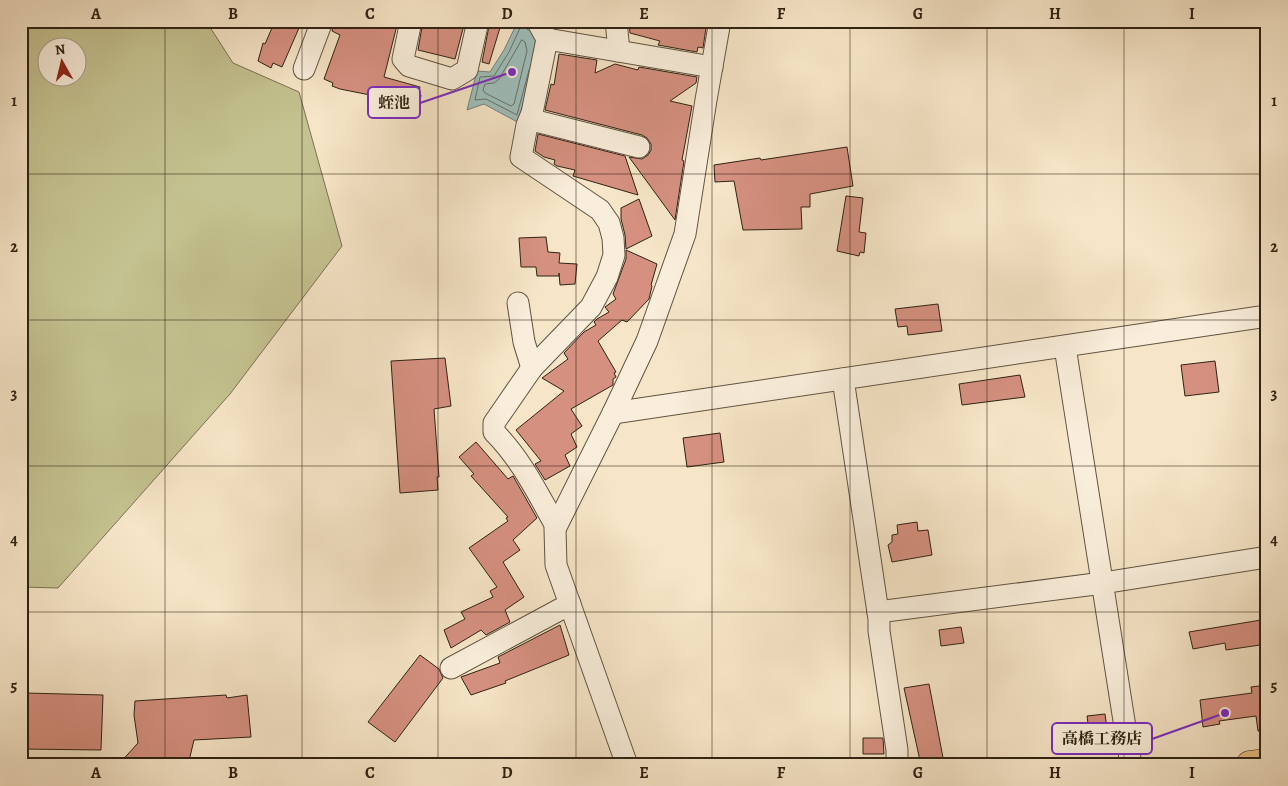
<svg xmlns="http://www.w3.org/2000/svg" width="1288" height="786" font-family="Alegreya,'Noto Serif JP',serif">
<style>
.green{fill:#c4c290;stroke:#7a7252;fill-rule:evenodd}
.water{fill:#9ebebb;stroke:#728078}
.lines{fill:none;stroke-linecap:round;stroke-linejoin:round}
.shore{stroke:#667068;stroke-width:1}
.building{fill:#d59080;stroke:#2f2214}
.street-casing{stroke:#615341;stroke-width:23}
.highway-casing{stroke:#2f2214;stroke-width:29}
.street{stroke:#f9eedb;stroke-width:21}
.highway{stroke:#ebc284;stroke-width:28}
.grid{fill:none;stroke:#2f2214;stroke-width:1;stroke-opacity:0.55}
.leader{fill:none;stroke:#7b2cbf;stroke-width:2}
.callout-dot{fill:#7b2cbf;stroke:#f9eedb;stroke-width:2}
.callout{fill:#f9eedb;stroke:#7b2cbf;stroke-width:2}
.callout-label{font-size:16px;text-anchor:middle;font-weight:bold;fill:#2f2214}
.neatline{fill:none;stroke:#2f2214;stroke-width:2}
.grid-label{font-size:16px;text-anchor:middle;font-weight:bold;fill:#2f2214}
</style>
<rect width="100%" height="100%" fill="#f6e5c7"/>
<filter id="stains"><feTurbulence type="fractalNoise" baseFrequency=".004" numOctaves="4"/><feColorMatrix values="0 0 0 0 .2 0 0 0 0 .09 0 0 0 0 .02 0 0 0 .5 -.17"/></filter>
<radialGradient id="worn" r=".72"><stop offset=".6" stop-color="#630" stop-opacity="0"/><stop offset="1" stop-color="#630" stop-opacity=".3"/></radialGradient>
<!-- green -->
<path class="green" d="M21,21H206L233,63L299,92L342,246L230,394L58,588L21,587ZM48,48H78V78H48Z"/>
<!-- water -->
<path class="water" d="M518,21H528L534,29L538,51L521,124L484,104L467,110L477,71L490,72L504,50Z"/>
<g class="lines">
<!-- shore -->
<g class="shore">
<path d="M528,30L524,25L521,26L509,52L494,76L480,77L475,100L486,99L517,115L529,70"/>
<path d="M522,40L525,42L527,51L514,104L511,106L485,93L483,90L485,84L494,83L499,79Z"/>
</g>
</g>
<!-- building -->
<g class="building">
<path d="M275,21H302L282,67L273,63L271,68L258,61L263,43L265,44Z"/>
<path d="M334,21H398L384,77L420,87L419,93L421,95L419,108L396,104L380,99V97L340,89L332,86L333,83L324,79L340,35L332,31Z"/>
<path d="M423,21H465L455,59L418,50Z"/>
<path d="M490,21H502L489,64L482,62Z"/>
<path d="M629,21H707L703,48L698,47L697,52L658,45L660,41L630,33Z"/>
<path d="M559,54L597,60L595,73L615,64L638,70L639,67L697,77L696,83L670,101L692,106L682,160L684,161L675,220L629,157L642,159L648,155L651,150V144L647,138L642,135L545,110L551,84L554,85Z"/>
<path d="M538,134L625,156L638,195L573,176L575,170L557,166L554,164L555,160L544,157L535,151Z"/>
<path d="M847,147L853,186L810,194V207H801L802,229L743,230L734,181L715,182L714,165L760,158L761,160Z"/>
<path d="M846,196L863,198L859,232L866,233L864,253L860,252L859,256L837,251Z"/>
<path d="M639,199L652,236L626,249L625,235L621,219V208Z"/>
<path d="M546,237L548,252L560,253L559,263L577,264L575,284L560,285L559,273V276H537L536,267H521L519,238Z"/>
<path d="M626,250L657,264L651,285L652,286L649,299L627,322L622,320L598,341L616,372L614,373L616,377L613,379V385L571,409L582,426L571,434L577,447L565,455L570,466L545,480L535,464L541,461L516,430L564,391L542,378L568,359L564,353L584,332L596,325L594,322L597,319L609,312L605,307L616,299L613,294L626,259Z"/>
<path d="M938,304L942,331L908,335L907,326L898,327L895,309Z"/>
<path d="M445,358L451,406L434,409L439,477H437L438,490L400,493L391,361Z"/>
<path d="M1215,361L1219,392L1185,396L1181,365Z"/>
<path d="M1020,375L1025,397L962,405L959,384Z"/>
<path d="M720,433L724,462L687,467L683,438Z"/>
<path d="M476,442L508,479L513,476L537,518L513,540L520,550L503,562L524,597L505,610L510,622L486,635L481,630L451,648L444,630L465,619L461,612L493,597L490,591L497,587L469,548L508,521L506,518L508,517L471,476L474,474L459,457Z"/>
<path d="M917,522L918,531L928,530L932,555L892,562L888,545L892,542V535L898,534L897,525Z"/>
<path d="M1267,619V644L1226,650L1225,643L1193,649L1189,632Z"/>
<path d="M560,625L569,655L505,681L506,683L471,695L461,677L500,663L498,657Z"/>
<path d="M961,627L964,643L941,646L939,630Z"/>
<path d="M420,655L439,669L443,678L395,742L368,722Z"/>
<path d="M929,684L944,763L921,765L904,688Z"/>
<path d="M1267,685V730L1258,731L1256,716L1219,721L1220,724L1203,727L1200,700L1252,693L1251,687Z"/>
<path d="M25,693L103,695L101,750L21,749V722L24,723Z"/>
<path d="M226,695L227,698L247,695L251,737L194,740L188,765H118L138,743L134,715L135,701Z"/>
<path d="M1105,714L1109,742L1091,745L1087,716Z"/>
<path d="M863,738H883L884,754H863Z"/>
</g>
<g class="lines">
<defs>
<g id="street">
<path d="M411,21L403,59L409,66L452,79L467,70L478,21"/>
<path d="M537,21L547,39L712,67"/>
<path d="M616,21L619,51"/>
<path d="M547,39L532,113L536,121L639,147"/>
<path d="M304,69L322,21"/>
<path d="M532,113L527,125L521,157L600,210L609,223L613,238L614,255L607,277L591,307L532,368L494,423V432C521,459 538,494 556,526"/>
<path d="M518,303L524,342L532,368"/>
<path d="M1065,347L1131,765"/>
<path d="M843,379L879,619V631L897,750V765"/>
<path d="M613,413L1267,316"/>
<path d="M878,612L1103,583L1267,557"/>
<path d="M451,668L570,604"/>
<path d="M627,765L556,565L555,529L613,413L647,341L685,234L706,100L720,21"/>
</g>
<path id="highway" d="M1250,765L1267,763"/>
</defs>
<!-- street casing -->
<use href="#street" class="street-casing"/>
<!-- highway casing -->
<use href="#highway" class="highway-casing"/>
<!-- street -->
<use href="#street" class="street"/>
<!-- highway -->
<use href="#highway" class="highway"/>
</g>
<!-- grid -->
<path class="grid" d="M165,21V765M302,21V765M438,21V765M576,21V765M712,21V765M850,21V765M987,21V765M1124,21V765M21,174H1267M21,320H1267M21,466H1267M21,612H1267"/>
<!-- callouts -->
<path class="leader" d="M512 72L420 103M1225 713L1152 739"/>
<g class="callout-dot">
<circle cx="512" cy="72" r="5"/>
<circle cx="1225" cy="713" r="5"/>
</g>
<g class="callout">
<rect x="368" y="87" width="52" height="31" rx="5"/>
<rect x="1052" y="723" width="100" height="31" rx="5"/>
</g>
<g class="callout-label">
<text x="394" y="108">蛭池</text>
<text x="1102" y="744">高橋工務店</text>
</g>
<!-- margin -->
<rect width="1288" height="786" fill="none" stroke="#f6e5c7" stroke-width="55"/>
<!-- north arrow -->
<g transform="translate(62 62) rotate(352)"><circle r="24" fill="#f9eedb" stroke="#a89c8b"/>
<path d="M0-4L9 19L0 12L-9 19Z" fill="#8f2418"/>
<text y="-8" font-size="14" font-weight="bold" text-anchor="middle" fill="#2f2214">N</text>
</g>
<rect x="28" y="28" width="1232" height="730" class="neatline"/>
<g class="grid-label">
<text x="96" y="19">A</text>
<text x="233" y="19">B</text>
<text x="370" y="19">C</text>
<text x="507" y="19">D</text>
<text x="644" y="19">E</text>
<text x="781" y="19">F</text>
<text x="918" y="19">G</text>
<text x="1055" y="19">H</text>
<text x="1192" y="19">I</text>
<text x="14" y="106">1</text>
<text x="1274" y="106">1</text>
<text x="14" y="252">2</text>
<text x="1274" y="252">2</text>
<text x="14" y="399">3</text>
<text x="1274" y="399">3</text>
<text x="14" y="545">4</text>
<text x="1274" y="545">4</text>
<text x="14" y="691">5</text>
<text x="1274" y="691">5</text>
<text x="96" y="778">A</text>
<text x="233" y="778">B</text>
<text x="370" y="778">C</text>
<text x="507" y="778">D</text>
<text x="644" y="778">E</text>
<text x="781" y="778">F</text>
<text x="918" y="778">G</text>
<text x="1055" y="778">H</text>
<text x="1192" y="778">I</text>
</g>
<rect width="100%" height="100%" filter="url(#stains)"/>
<rect width="100%" height="100%" fill="url(#worn)"/>
</svg>
